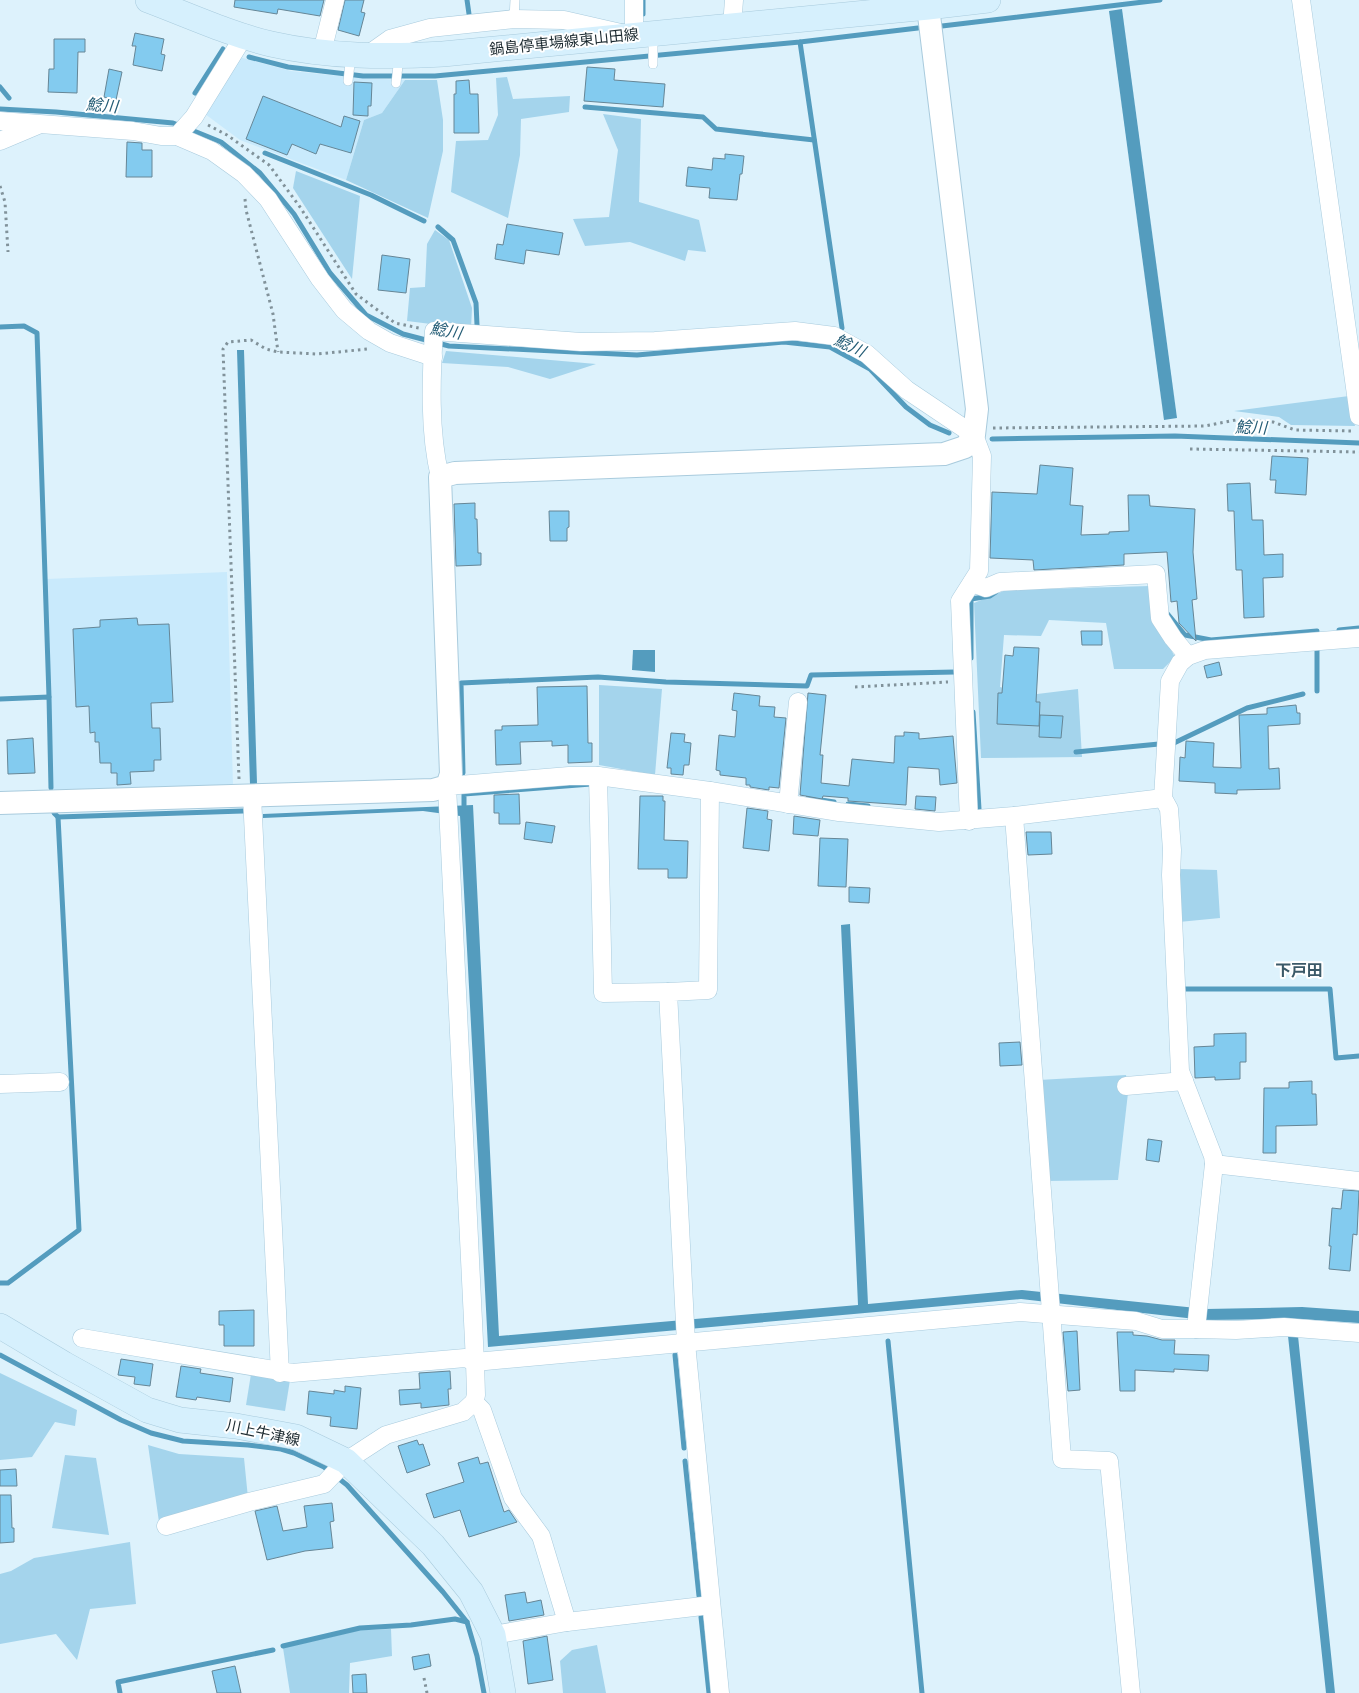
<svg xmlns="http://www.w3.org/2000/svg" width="1359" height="1693" font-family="'PT Sans Narrow','Noto Sans JP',sans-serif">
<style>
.built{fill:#c9eafc}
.green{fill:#a4d4ec}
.water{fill:#549cbe}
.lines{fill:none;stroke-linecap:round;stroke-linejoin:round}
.stream{stroke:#549cbe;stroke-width:5}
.building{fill:#83cbef;stroke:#668696}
.service-casing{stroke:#a9cbdd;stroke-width:10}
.minor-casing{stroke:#a9cbdd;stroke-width:19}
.tertiary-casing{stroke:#a9cbdd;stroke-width:24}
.secondary-casing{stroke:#a9cbdd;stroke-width:26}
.path{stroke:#81929a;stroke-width:3;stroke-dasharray:2.5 4;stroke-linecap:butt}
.service{stroke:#fff;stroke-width:9}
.minor{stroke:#fff;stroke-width:18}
.tertiary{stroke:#fff;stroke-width:22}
.secondary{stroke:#d6f0fd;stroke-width:25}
.labels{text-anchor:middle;stroke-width:4;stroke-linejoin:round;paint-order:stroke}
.street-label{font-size:15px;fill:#1d2b31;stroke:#fff}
.water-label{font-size:16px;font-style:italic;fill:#255d76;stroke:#fff}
.neighbourhood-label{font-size:16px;font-weight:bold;fill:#3b5968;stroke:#fff}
</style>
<rect width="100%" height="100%" fill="#ddf2fc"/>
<!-- built -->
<g class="built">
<path d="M239,57L291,71L361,78L405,80L382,113L364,120L346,180L240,140L205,114Z"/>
<path d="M227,572L233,786L53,791L46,579Z"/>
</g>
<!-- green -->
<g class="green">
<path d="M507,77L513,99L570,96L569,112L521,119L520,155L508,218L451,192L456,141L488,140L498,115L496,78Z"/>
<path d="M405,80H437L443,120V151L428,218L346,180L364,120L382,113Z"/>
<path d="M603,114L641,119L639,202L699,220L706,252L688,250L685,261L630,242L585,246L573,219L609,217L618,150Z"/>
<path d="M296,171L360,196L352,279L293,188Z"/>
<path d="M435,230L449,240L472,308L471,329L407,321L410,288L425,287L427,244Z"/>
<path d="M446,351L596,364L550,379L508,367L442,363Z"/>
<path d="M1349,396L1355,426L1291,425L1279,417L1234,411Z"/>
<path d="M1150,586L1154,619L1175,657L1163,669H1114L1106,623L1049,620L1041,636L1004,635L1000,687L1029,695L1078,689L1082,757L981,758L974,603L1006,590Z"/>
<path d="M599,685L662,689L655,775L599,765Z"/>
<path d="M1178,869L1217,870L1220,918L1179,922Z"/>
<path d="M1126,1075L1128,1093L1118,1180L1046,1181L1039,1080Z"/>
<path d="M0,1373L77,1410L75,1426L55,1422L32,1457L0,1460Z"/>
<path d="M251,1374L290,1380L285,1411L246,1405Z"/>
<path d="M148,1445L179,1454L244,1458L248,1498L159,1522Z"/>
<path d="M65,1455L96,1458L109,1535L52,1528Z"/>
<path d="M130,1542L136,1604L90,1609L77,1660L56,1634L0,1644V1574L11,1571L34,1558Z"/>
<path d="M391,1629L392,1656L350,1663L349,1693H290L283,1648L360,1630Z"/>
<path d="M597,1645L606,1693H563L560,1661L572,1650Z"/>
</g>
<!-- water -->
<g class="water">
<path d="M1122,9L1177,418L1164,420L1109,11Z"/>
<path d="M237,350H244L257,784L250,785Z"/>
<path d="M633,650H655V672L632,670Z"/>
<path d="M473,805L499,1336L858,1305L841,925L850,924L868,1304L1022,1290L1206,1309L1302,1307L1359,1311V1323L1300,1319L1298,1336L1335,1693H1326L1288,1336L1289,1319L1204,1320L1021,1299L488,1347L460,816L423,811L263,818V814Z"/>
</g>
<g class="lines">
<!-- stream -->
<g class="stream">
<path d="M467,0L469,14"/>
<path d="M643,14V0"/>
<path d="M942,26L1160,0"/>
<path d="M800,42L842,328"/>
<path d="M249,57L288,67L363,76H435L800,42L918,28"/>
<path d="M0,87L9,98"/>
<path d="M195,93L223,49"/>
<path d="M585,107L703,117L716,129L814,140"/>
<path d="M0,109L56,112L173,123L181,126"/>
<path d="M189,129L221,142L260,173L294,214L330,273L366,315L403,334L449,346L637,355L784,342L830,347L870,369L906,407L930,425L949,433"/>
<path d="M265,153L371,195L424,221"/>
<path d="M438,227L453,240L476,303L477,325"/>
<path d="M0,327L24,326L37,333L49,697"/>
<path d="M992,439L1175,436L1359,443"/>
<path d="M1166,612L1185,635L1211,640L1317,631"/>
<path d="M1339,630L1359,628"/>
<path d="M971,658V599L990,596L996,592"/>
<path d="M1317,691V650"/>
<path d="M0,699L49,697L51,788"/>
<path d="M973,712L979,809"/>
<path d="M1174,743L1247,708L1303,694"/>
<path d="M1076,752L1159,744"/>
<path d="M463,773L461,683L598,677L666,682L807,686L811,675L955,672"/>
<path d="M808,798L834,802"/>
<path d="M848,804L868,806"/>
<path d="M464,805V794L591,784"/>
<path d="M54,813L58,817L243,811"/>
<path d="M1182,989H1330L1336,1058L1359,1056"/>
<path d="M0,1283H8L79,1230L58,817"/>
<path d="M888,1341L922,1693"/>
<path d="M0,1355L121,1420L151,1433L183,1441L248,1445L281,1449L294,1453L324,1467L347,1485L443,1592L467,1622L477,1656L484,1693"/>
<path d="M675,1355L684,1448"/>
<path d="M685,1461L699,1596"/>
<path d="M701,1617L709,1693"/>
<path d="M283,1646L360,1628L411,1625L455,1619L467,1622"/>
<path d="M120,1693L118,1682L273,1650"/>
</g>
</g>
<!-- building -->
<g class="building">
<path d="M235,0H324L320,16L278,9L277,14L234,7Z"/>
<path d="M345,0H364L361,12L365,13L359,36L338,30Z"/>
<path d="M135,33L164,39L161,54L165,55L162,71L133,65L136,46H132Z"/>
<path d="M54,39H85V52H78L77,93L48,92L49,69H54Z"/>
<path d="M587,67L615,69L614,80L665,84L663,107L584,101Z"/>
<path d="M109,69L122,72L116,100L104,97Z"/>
<path d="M469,80L470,94H478L479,133H454V94H456V81Z"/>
<path d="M354,82L372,83L371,106H368V116L353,115Z"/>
<path d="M263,96L341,127L344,116L360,121L351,153L320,144L316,154L292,144L287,155L246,139Z"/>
<path d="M127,142L142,143V150H152V177H126Z"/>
<path d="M725,154L744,156L742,174H740L737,200L709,198L710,188L686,186L688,167L712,170L713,158L725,159Z"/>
<path d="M507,224L563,233L559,255L526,250L524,264L495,259L497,244L503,245Z"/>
<path d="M382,255L410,259L406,293L378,290Z"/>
<path d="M1272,456L1308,458L1306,495L1275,493L1276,480H1270Z"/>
<path d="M1040,465L1073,468L1070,505L1083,506L1081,535L1109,534V532L1129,531L1128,495H1149L1150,506L1195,509L1193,552L1197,599L1192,600L1196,641L1179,623L1177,601L1171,602L1167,552L1124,554V565L1034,570L1033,560L990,558L992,492L1037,494Z"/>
<path d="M1250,483L1252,520H1263L1264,555L1283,554V577L1263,578L1264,617L1244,618L1242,570H1236L1234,511H1228L1227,484Z"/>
<path d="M475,503V519H477L478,553H481V565L456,566L454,504Z"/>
<path d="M549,511H569V527L567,528V541H550Z"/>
<path d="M137,618L138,625L169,624L173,702L151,703L152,728H160L161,760H154V771L130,772L131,784L117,785V773H111V763H100L99,742H95V732L90,733L89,706L76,707L73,629L100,627V620Z"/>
<path d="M1081,631H1102V645H1082Z"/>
<path d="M1014,647L1039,648L1036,702H1040L1039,726L997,724L998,693H1002L1005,655L1013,656Z"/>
<path d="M1219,662L1222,675L1207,678L1204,666Z"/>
<path d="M587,686L588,743H592V762L568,763V745L552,746V741L520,742L521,764L496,765L495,730H502V726L538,725L537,687Z"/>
<path d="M734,693L760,696L759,706L775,707L774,717L786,718L779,788L769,787V790L750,787V785H746V778L720,775V771L716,770L719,735L735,737L737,711L732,710Z"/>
<path d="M808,693L826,695L820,755H823L821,783L849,786L852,759L894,763L895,736H904V732L919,733V739L953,736L957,783L940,785L939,769L908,767L906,805L848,801V798L823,796L822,799L800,795Z"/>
<path d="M1296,705L1297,713H1300V724L1268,726L1269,769L1279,768L1280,789L1237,790V794L1215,793V783L1179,781L1180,757L1185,758L1186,741L1214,743L1213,767L1241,768L1239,715L1267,714V708Z"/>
<path d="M1040,715L1063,716L1061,738L1039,737Z"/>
<path d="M671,733L685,734L684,742L691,743L689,765H684L683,775L671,774V768H667Z"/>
<path d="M33,738L35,773L8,774L7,740Z"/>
<path d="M519,794L520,824H499V813H494V795Z"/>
<path d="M640,796H663V801H665L664,840L688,841L687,878H668V869H638Z"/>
<path d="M916,796L936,797L935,811L915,809Z"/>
<path d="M747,808L768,811L767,819L772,820L769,851L743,848Z"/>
<path d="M794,816L820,820L818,836L793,834Z"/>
<path d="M526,822L555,826L552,843L524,839Z"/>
<path d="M1026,832H1051L1052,854L1028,855Z"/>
<path d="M820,838L848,839L846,887L818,886Z"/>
<path d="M849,887L870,888L869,903L849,902Z"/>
<path d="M1246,1033V1062H1240V1079L1215,1080V1077L1195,1078L1194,1047L1214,1046V1034Z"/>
<path d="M1020,1042L1022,1065L1000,1066L999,1043Z"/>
<path d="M1312,1081V1094H1316L1317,1125L1276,1126V1153H1263L1264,1088H1289V1082Z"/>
<path d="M1148,1139L1162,1141L1159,1162L1146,1160Z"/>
<path d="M1343,1190L1359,1191L1357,1235L1353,1234L1350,1271L1329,1269L1331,1246H1329L1332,1208L1341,1209Z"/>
<path d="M254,1310V1346H224V1325H219V1311Z"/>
<path d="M1077,1331L1080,1390L1068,1391L1063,1332Z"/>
<path d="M1117,1332H1133V1335L1147,1336L1162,1340H1175L1174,1354L1209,1355L1208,1371L1174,1369V1372L1135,1370V1391H1120Z"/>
<path d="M121,1359L153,1364L150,1386L134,1384L135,1377L118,1375Z"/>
<path d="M181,1366L201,1369L200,1373L233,1378L230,1402L197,1397L196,1400L176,1397Z"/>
<path d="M450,1371L451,1389H448L449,1405L421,1408V1403L400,1405L399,1390L420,1389L419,1373Z"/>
<path d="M345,1386L361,1388L357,1429L330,1426L331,1417L307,1414L309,1391L334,1394V1390L345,1392Z"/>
<path d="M417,1440L419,1445L423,1444L430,1465L407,1473L398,1446Z"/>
<path d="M478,1457L480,1464L488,1462L504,1512L509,1510L517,1522L469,1537L460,1510L434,1518L426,1494L464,1482L458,1463Z"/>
<path d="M16,1469L17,1486H0V1470Z"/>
<path d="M0,1495H11L12,1528H14V1542L0,1543Z"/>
<path d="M332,1503L334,1521L330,1522L333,1548L305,1551L267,1560L255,1511L277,1506L283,1531L307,1527L304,1506Z"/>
<path d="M525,1592L527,1603L541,1600L544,1615L509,1621L505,1595Z"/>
<path d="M547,1636L553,1680L528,1684L523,1641Z"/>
<path d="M429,1654L431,1666L414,1670L412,1657Z"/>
<path d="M235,1666L241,1693H217L212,1671Z"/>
<path d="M366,1674L367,1693H353L352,1675Z"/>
</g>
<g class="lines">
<defs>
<g id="service">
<path d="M514,19L515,0"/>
<path d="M653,34V64"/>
<path d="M348,81L351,55"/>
<path d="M396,83L399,57"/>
</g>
<g id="minor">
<path d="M1301,0L1359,416"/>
<path d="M732,26L734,0"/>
<path d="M322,52L335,0"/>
<path d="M366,56L390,39L430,28L514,19L564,20L634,36V0"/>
<path d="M0,121L133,131L161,136H177L212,151L244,174L268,199L320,279L344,310L369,331L390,343L433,357"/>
<path d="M177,136L194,117L244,36"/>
<path d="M0,141L38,125"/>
<path d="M440,477C429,432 431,378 434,331L581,342L655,341L795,331L834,336L867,354L907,390L974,435L982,456L979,571L960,601L969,821"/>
<path d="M972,583L986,588L1000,582L1156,574L1160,618L1173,638L1188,656"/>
<path d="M598,776L603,993L668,992"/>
<path d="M710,791L708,990L668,992L686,1343L720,1693"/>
<path d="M252,796L280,1373"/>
<path d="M788,804L798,702"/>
<path d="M1014,816L1062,1459L1109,1461L1131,1693"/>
<path d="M0,1084L60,1082"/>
<path d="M1126,1086L1184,1081"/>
<path d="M1214,1164L1359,1181"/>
<path d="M1196,1329L1214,1164L1213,1156L1180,1071L1171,875L1172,850L1169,809L1163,798L1170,681L1180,663L1188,656L1205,650L1359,638"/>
<path d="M82,1338L292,1373L465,1358L475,1362L1020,1312L1136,1321L1162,1329H1196L1236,1330L1284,1327L1359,1333"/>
<path d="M474,1402L482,1410L513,1498L541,1536L567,1622"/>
<path d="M166,1526L249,1502L324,1484L346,1461L386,1435L463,1412L474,1402L476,1395L475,1362L447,786L569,776H598L710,791L839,812L939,822L1014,816L1163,798"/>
<path d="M493,1635L567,1622L711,1605"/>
</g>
<path id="tertiary" d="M0,803L433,790L447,786L451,774L440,477L455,473L944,454L965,447L974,435L977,409L928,7"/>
<g id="secondary">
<path d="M148,0C188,15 229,34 271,44C328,57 386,57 443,54L928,7L988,0"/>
<path d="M0,1326L64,1364L147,1410L180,1420L236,1426L296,1437L346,1461L433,1545L471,1592L493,1635L503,1693"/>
</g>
</defs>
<!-- service casing -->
<use href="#service" class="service-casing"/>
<!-- minor casing -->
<use href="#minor" class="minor-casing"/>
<!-- tertiary casing -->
<use href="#tertiary" class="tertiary-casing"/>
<!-- secondary casing -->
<use href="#secondary" class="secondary-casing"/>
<!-- path -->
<g class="path">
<path d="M208,125L227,135L269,165L300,207L356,294L395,323L419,328"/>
<path d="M0,186L5,202L8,252"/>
<path d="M245,199L246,210L273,314L278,352"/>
<path d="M993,428L1205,426L1236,420L1273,422L1295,430L1352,431"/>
<path d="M1190,449L1359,452"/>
<path d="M855,687L948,682"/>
<path d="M239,779L223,349L228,342L251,340L266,349L278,352L317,354L368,349"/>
<path d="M424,1678L427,1693"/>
</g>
<!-- service -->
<use href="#service" class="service"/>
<!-- minor -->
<use href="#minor" class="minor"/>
<!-- tertiary -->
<use href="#tertiary" class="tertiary"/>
<!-- secondary -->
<use href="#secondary" class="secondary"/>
</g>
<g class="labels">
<!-- street labels -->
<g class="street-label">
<text transform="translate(564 42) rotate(-6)" y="5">鍋島停車場線東山田線</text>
<text transform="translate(263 1433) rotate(12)" y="5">川上牛津線</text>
</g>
<!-- water labels -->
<g class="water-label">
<text transform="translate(102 105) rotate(5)" y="6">鯰川</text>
<text transform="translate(446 330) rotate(10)" y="6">鯰川</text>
<text transform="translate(850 345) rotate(25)" y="6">鯰川</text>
<text transform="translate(1251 427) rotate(2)" y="6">鯰川</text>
</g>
<!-- neighbourhood labels -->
<g class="neighbourhood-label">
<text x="1299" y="976">下戸田</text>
</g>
</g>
</svg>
